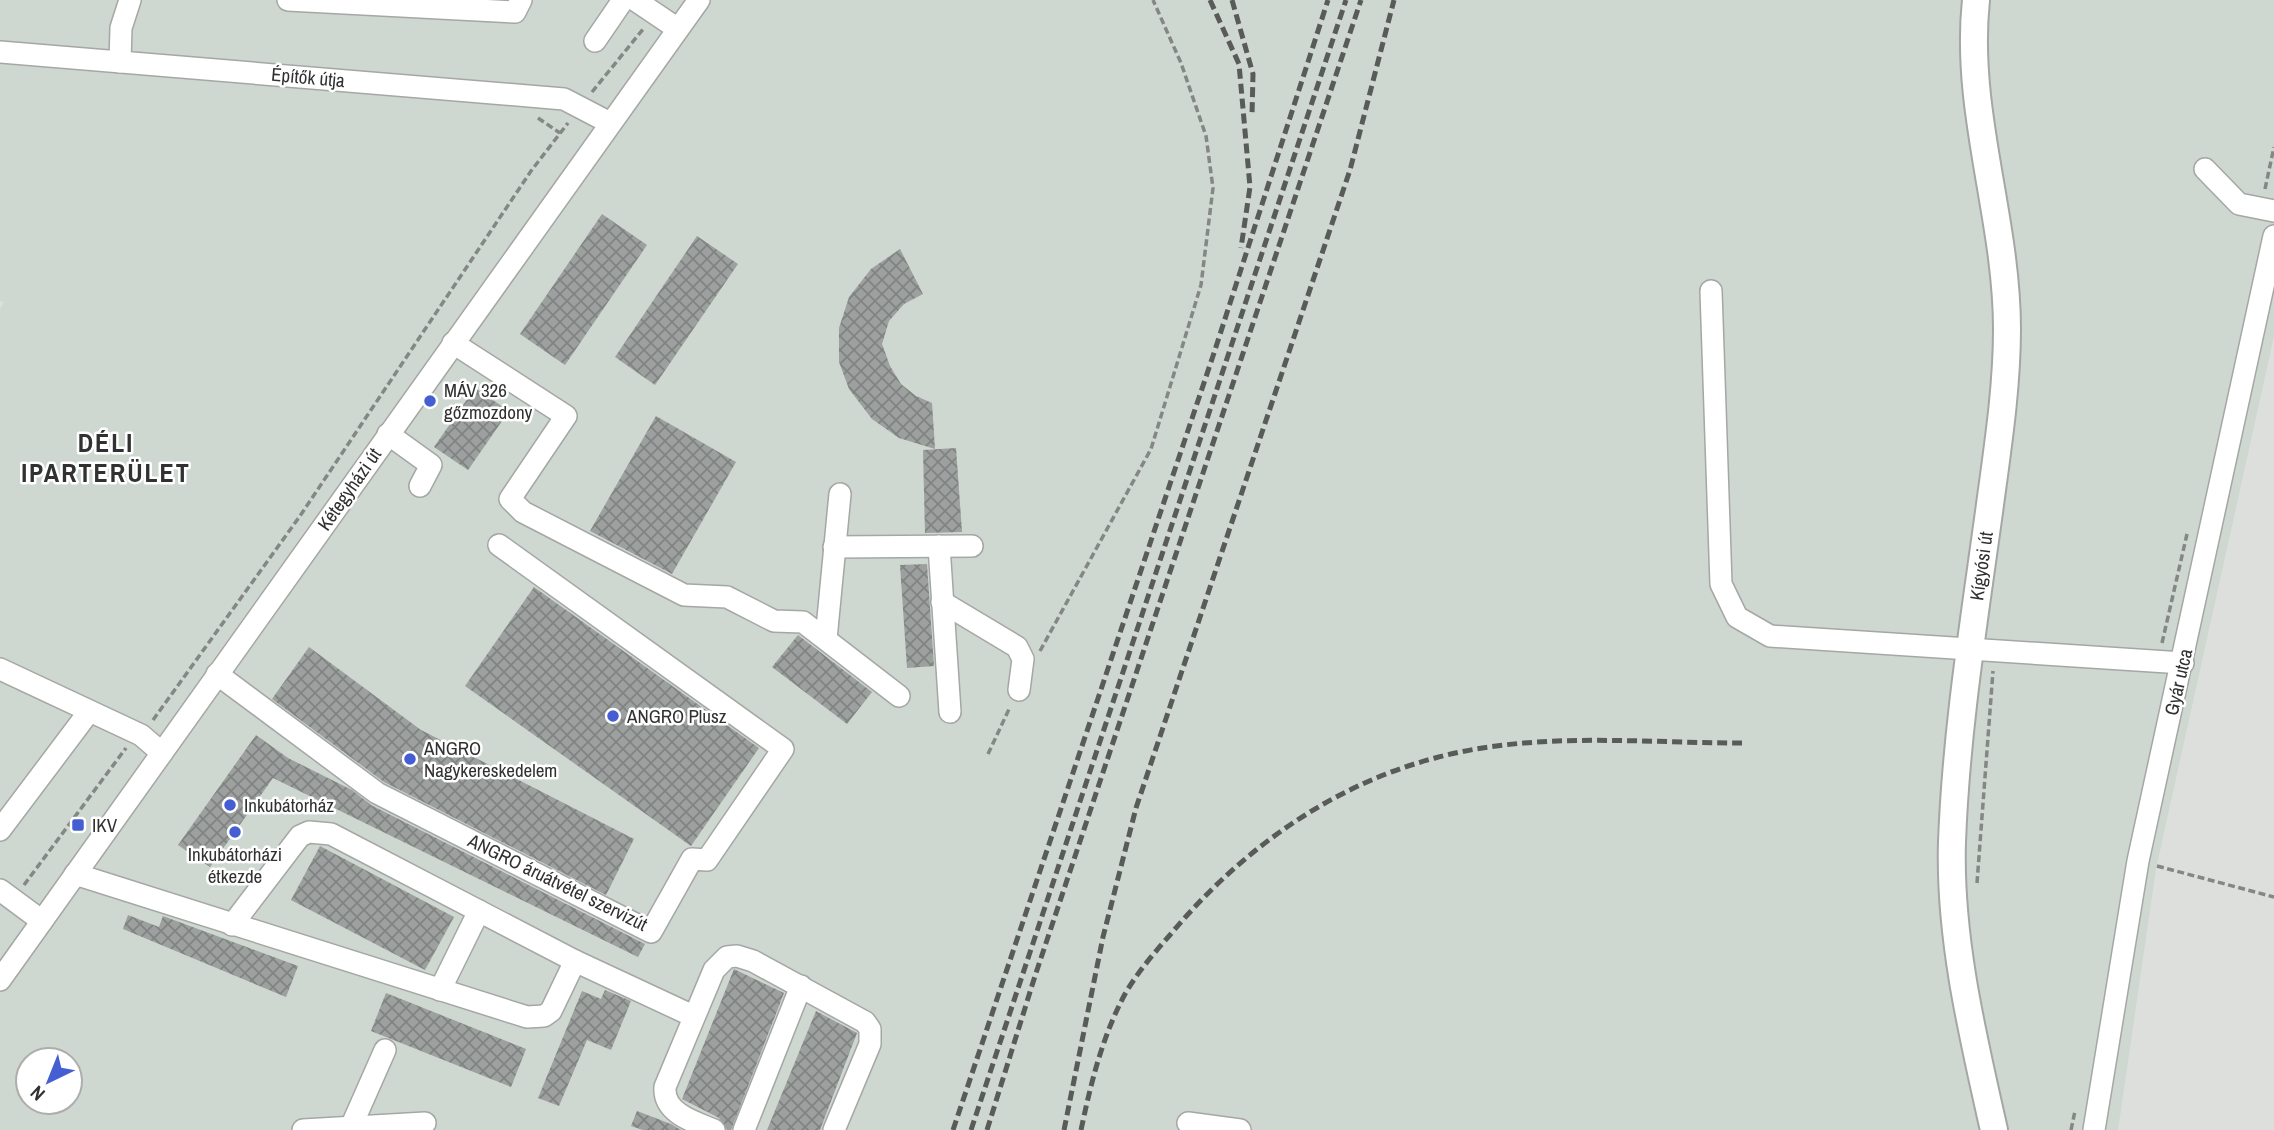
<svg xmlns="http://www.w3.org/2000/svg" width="2274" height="1130" font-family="'Archivo Narrow',sans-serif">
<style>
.built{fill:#ced7d0;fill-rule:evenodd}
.building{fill:url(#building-cross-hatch)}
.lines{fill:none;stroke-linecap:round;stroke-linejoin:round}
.minor-casing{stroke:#a5a7a5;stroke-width:24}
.major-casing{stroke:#a5a7a5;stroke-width:30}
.path{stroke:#858785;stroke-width:3.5;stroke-dasharray:7 3.5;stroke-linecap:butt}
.minor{stroke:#fff;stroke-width:21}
.major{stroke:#fff;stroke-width:26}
.rail{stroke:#595b59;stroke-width:5;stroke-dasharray:10 5;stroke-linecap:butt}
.poi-dot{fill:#455ed2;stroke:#fff;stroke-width:2.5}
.labels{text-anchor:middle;stroke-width:5;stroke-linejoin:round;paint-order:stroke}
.street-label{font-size:19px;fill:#303130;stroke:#fff}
.poi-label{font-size:19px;fill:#303130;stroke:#fff;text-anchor:start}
.district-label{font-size:26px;font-weight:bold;letter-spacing:2px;fill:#303130;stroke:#fff}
</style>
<defs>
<pattern id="building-cross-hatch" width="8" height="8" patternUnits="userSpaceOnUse" patternTransform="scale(1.75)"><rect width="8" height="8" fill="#9ca09f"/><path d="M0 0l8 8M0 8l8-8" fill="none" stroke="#808382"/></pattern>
</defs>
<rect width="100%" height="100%" fill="#dddfdd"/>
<!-- built -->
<path class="built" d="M0,0H2274V336L2156,869L2118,1130H0V309L4,302L0,301ZM28,1060H70V1102H28Z"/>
<!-- building -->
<g class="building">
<path d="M602,214L647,245L565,365L520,334Z"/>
<path d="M697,236L738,264L655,385L615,357Z"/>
<path d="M900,249L923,294L904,304L889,321L882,344L890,366L901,384L916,396L932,403L935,449L899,438L872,419L849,389L839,362V328L849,297L871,269Z"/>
<path d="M475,388L509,411L468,470L434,447Z"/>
<path d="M656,416L736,462L672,574L590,531Z"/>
<path d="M956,448L962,532L925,533L923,450Z"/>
<path d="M927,564L934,666L907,668L900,565Z"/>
<path d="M534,587L759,748L691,846L465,686Z"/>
<path d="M798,635L872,692L847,724L772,667Z"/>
<path d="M309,647L421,730L634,839L606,895L384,782L272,699Z"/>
<path d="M256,735L288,758L352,790L371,805L645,944L638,957L273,778L210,867L178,845Z"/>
<path d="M320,846L454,917L425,970L291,900Z"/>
<path d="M128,915L159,927L163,916L298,966L286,997L123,929Z"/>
<path d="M734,969L784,993L731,1130H727L719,1118L682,1099Z"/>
<path d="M605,990L631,1001L611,1050L587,1040L559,1106L538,1098L582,991L601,999Z"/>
<path d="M386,993L526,1049L511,1087L371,1031Z"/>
<path d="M816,1011L857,1033L820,1130H767Z"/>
<path d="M637,1111L671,1124L681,1130H643L631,1126Z"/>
</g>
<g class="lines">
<defs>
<g id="minor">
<path d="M288,0L515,12L521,0"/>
<path d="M635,0L678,29"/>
<path d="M595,41L623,0"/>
<path d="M0,52L564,99L610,123"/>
<path d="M120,62L121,28L130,0"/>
<path d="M2205,169L2239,204L2274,211"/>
<path d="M1711,291L1721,584L1737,617L1770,636L2183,663"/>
<path d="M453,343L566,416L510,499L523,512L684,595L727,597L774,621L803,622L899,696"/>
<path d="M388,434L431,465L420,486"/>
<path d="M939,546L950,712"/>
<path d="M834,547L972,546"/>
<path d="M942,602L1017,647L1023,659L1019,690"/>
<path d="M826,639L840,494"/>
<path d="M0,669L141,735L162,753"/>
<path d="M217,674L377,793L651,932L692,859L707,860L783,749L499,545"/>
<path d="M0,830L88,713"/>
<path d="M75,874L527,1017L544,1016L551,1011L575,961"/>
<path d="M0,890L42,921"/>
<path d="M232,925L300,836L309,832L331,834L575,961L693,1016"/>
<path d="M0,980L699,0"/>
<path d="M440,990L479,911"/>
<path d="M1188,1123L1240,1130"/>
<path d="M351,1127L385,1050"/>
<path d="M303,1130L425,1123"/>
<path d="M714,1130C694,1122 663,1113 665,1087L714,970L727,957L737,956L753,961L865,1022L870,1029V1044L834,1130"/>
<path d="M744,1130L801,986"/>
<path d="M2094,1130L2138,861L2274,236"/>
</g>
<path id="major" d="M1976,0C1964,111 2007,218 2007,329C2007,390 1997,452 1989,512C1974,621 1956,732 1952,842C1949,938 1973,1037 1994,1130"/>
</defs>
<!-- minor casing -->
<use href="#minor" class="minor-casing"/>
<!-- major casing -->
<use href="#major" class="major-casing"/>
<!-- path -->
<g class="path">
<path d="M592,92L644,28"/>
<path d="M538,118L560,133"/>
<path d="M2265,189L2274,147"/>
<path d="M2162,643L2187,534"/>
<path d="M1040,651L1151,449L1201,285L1213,188L1206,136L1181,63L1153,0"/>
<path d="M153,720L300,516L531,171L568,123"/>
<path d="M988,754L1010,707"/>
<path d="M2157,866L2274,897"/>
<path d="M1977,883L1993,671"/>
<path d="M24,885L126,748"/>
<path d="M2071,1130L2075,1111"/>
</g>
<!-- minor -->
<use href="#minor" class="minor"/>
<!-- major -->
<use href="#major" class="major"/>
<!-- rail -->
<g class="rail">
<path d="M1210,0L1239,64L1250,187L1241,248"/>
<path d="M1232,0L1253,74L1252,116"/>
<path d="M953,1130L1213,356L1328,0"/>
<path d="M971,1130L1346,0"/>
<path d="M987,1130L1035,976L1361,0"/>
<path d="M1064,1130L1103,937L1136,808L1350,170L1394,0"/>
<path d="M1081,1130C1091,1083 1102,1037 1125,994C1137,973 1154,953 1170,935C1239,852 1329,786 1435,758C1534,731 1641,743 1742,743"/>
</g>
</g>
<!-- markers -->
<g class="poi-dot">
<circle cx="430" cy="401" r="7"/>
<circle cx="613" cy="716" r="7"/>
<circle cx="410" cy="759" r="7"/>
<circle cx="230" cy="805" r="7"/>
<rect x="71" y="818" width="14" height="14" rx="3.5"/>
<circle cx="235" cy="832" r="7"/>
</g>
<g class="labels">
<!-- street labels -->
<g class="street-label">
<text transform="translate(308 77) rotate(5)" y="7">Építők útja</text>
<text transform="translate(349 489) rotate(-55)" y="7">Kétegyházi út</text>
<text transform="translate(1981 566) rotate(-82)" y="7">Kígyósi út</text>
<text transform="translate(2178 682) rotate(-77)" y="7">Gyár utca</text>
<text transform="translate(558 882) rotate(26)" y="7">ANGRO áruátvétel szervizút</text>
</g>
<!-- poi labels -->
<g class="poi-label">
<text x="444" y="397">MÁV 326<tspan x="444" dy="22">gőzmozdony</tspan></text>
<text x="627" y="723">ANGRO Plusz</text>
<text x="424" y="755">ANGRO<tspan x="424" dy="22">Nagykereskedelem</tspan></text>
<text x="244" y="812">Inkubátorház</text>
<text x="92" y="832">IKV</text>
<text x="235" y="861" text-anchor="middle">Inkubátorházi<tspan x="235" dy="22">étkezde</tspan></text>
</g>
<!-- district labels -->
<g class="district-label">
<text x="106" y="452">DÉLI<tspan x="106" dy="30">IPARTERÜLET</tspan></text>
</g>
</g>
<!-- north arrow -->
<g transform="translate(49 1081) rotate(223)"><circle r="33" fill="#ffffff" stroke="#acadac" stroke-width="2"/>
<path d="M0-5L12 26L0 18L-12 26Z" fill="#455ed2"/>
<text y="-10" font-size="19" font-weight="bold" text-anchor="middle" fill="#303130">N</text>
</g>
</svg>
